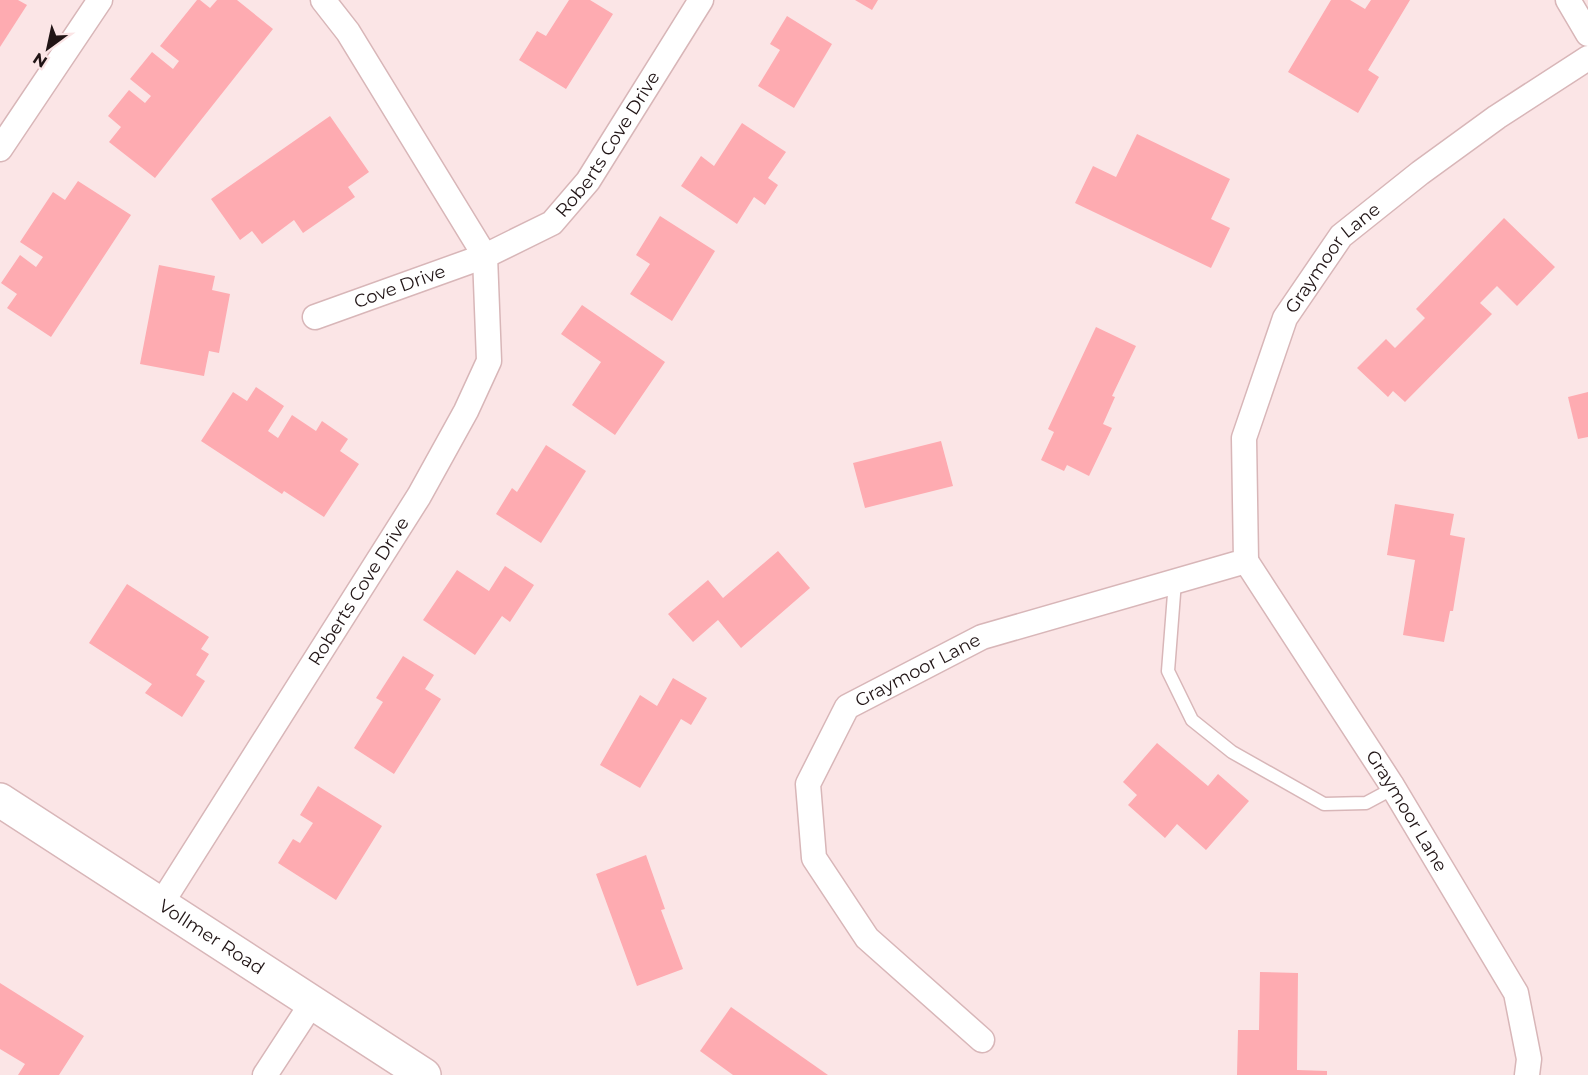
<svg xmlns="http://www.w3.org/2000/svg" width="1588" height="1075" font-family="Montserrat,sans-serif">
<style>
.building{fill:#feabb1}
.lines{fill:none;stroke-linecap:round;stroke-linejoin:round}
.lane-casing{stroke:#d8b6b8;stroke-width:15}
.street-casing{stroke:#d8b6b8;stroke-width:27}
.secondary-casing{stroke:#d8b6b8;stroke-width:36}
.lane{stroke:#fff;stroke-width:12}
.street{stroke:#fff;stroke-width:24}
.secondary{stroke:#fff;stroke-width:33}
.labels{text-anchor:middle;stroke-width:5;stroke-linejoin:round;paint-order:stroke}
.street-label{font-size:18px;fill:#201415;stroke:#fbe5e6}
</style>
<rect width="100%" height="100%" fill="#fbe5e6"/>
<!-- building -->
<g class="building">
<path d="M0,0H18L27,5L0,47Z"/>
<path d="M197,0H200L210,8L217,0H237L273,29L155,178L109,142L121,127L108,116L129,90L145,103L151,96L130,79L152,52L173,69L179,61L160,46Z"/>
<path d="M569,0H590L613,14L566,89L519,60L537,31L546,36Z"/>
<path d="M855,0H878L872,10Z"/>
<path d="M1331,0H1350L1365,9L1371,0H1410L1368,70L1379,77L1358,113L1288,72Z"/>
<path d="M787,16L832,44L794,108L758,86L780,50L770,44Z"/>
<path d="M330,116L369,172L348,187L355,197L303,233L294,220L262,244L252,231L240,240L211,199Z"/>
<path d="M742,123L786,152L768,178L778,185L765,205L754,197L737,224L681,186L701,156L714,166Z"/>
<path d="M1137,134L1230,179L1211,219L1230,228L1211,268L1075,203L1093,166L1116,177Z"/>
<path d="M78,181L131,215L51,337L7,308L17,294L1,283L20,255L36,267L43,257L20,242L53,192L65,200Z"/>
<path d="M660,216L715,251L672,321L630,294L650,264L636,255Z"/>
<path d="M1504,218L1555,267L1517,306L1497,286L1480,303L1492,314L1405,402L1393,391L1388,397L1357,368L1386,339L1395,348L1425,318L1416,309Z"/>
<path d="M159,265L215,276L212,290L230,294L219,353L209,351L204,376L140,364Z"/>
<path d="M582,305L665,362L615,435L572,405L601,362L561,334Z"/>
<path d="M1096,327L1136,346L1112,396L1115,397L1103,424L1112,428L1089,476L1067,465L1064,471L1041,460L1054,432L1048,429Z"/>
<path d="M256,387L284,406L268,431L278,438L292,415L316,431L322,421L348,439L340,451L359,464L324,517L284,491L282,494L201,441L233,392L247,401Z"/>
<path d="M1588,392V437L1578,439L1568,397Z"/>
<path d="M941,441L953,486L865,508L853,463Z"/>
<path d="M546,445L586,471L541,543L496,514L512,488L517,492Z"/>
<path d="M1395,504L1454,514L1450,535L1465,538L1453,611H1450L1444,642L1403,635L1415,560L1387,555Z"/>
<path d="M778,551L810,588L741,648L718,620L693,642L668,614L708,580L723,598Z"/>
<path d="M505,566L534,585L510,622L502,616L475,655L423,620L457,570L489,591Z"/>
<path d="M127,584L209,637L201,649L209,654L196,675L205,681L182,717L145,693L152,684L89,643Z"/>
<path d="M403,656L434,675L425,689L441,699L394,774L354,748L383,702L376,698Z"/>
<path d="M673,678L707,698L691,725L681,719L640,788L600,765L640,695L657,706Z"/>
<path d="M1157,743L1208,786L1218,774L1249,801L1206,850L1177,824L1165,838L1128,805L1137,795L1123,782Z"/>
<path d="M318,786L382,826L336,900L278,863L293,839L300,843L313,823L300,815Z"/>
<path d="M646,855L665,909L661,910L683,969L637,986L596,874Z"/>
<path d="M1260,972L1298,973L1297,1070L1327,1071V1075H1237L1238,1030H1259Z"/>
<path d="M0,983L84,1036L59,1075H18L25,1064L0,1049Z"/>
<path d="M731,1007L828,1075H733L700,1051Z"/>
</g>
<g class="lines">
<defs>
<path id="lane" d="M1175,581L1168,671L1192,720L1232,752L1324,804L1366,803L1394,788"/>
<g id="street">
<path d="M1568,0L1588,34"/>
<path d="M0,149L100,0"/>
<path id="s1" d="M315,317L485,256L552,223L588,181L701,0"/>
<path id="s2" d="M1246,561L1391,784L1516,993L1529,1059L1527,1075"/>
<path id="s3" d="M161,904L419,496L466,411L489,361L485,256L348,32L323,0"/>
<path id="s4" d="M982,1040L867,938L814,858L808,784L847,707L982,637L1246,561L1244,438L1285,318L1341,236L1420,173L1497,117L1588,58"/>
<path d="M265,1075L312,1003"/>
</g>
<g id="secondary">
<path id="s5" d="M0,800L424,1075"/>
</g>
</defs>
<!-- lane casing -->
<use href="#lane" class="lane-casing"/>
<!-- street casing -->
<use href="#street" class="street-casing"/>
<!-- secondary casing -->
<use href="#secondary" class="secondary-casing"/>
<!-- lane -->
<use href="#lane" class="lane"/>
<!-- street -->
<use href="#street" class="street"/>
<!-- secondary -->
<use href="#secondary" class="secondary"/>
</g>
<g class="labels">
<!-- street labels -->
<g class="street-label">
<text dy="6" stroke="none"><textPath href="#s1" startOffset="352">Roberts Cove Drive</textPath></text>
<text dy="6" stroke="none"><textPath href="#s4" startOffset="1164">Graymoor Lane</textPath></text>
<text dy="6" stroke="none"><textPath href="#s1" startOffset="90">Cove Drive</textPath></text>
<text dy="6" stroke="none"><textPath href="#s3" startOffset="370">Roberts Cove Drive</textPath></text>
<text dy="6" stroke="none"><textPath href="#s4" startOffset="490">Graymoor Lane</textPath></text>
<text dy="6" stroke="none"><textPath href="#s2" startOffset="297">Graymoor Lane</textPath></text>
<text dy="6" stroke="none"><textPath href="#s5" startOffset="252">Vollmer Road</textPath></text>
</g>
</g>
<!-- north arrow -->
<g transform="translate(48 48) rotate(213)" stroke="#fbe5e6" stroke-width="4.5" paint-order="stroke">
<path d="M0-4.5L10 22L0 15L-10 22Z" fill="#201415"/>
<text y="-9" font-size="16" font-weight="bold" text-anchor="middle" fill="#201415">N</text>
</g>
</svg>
